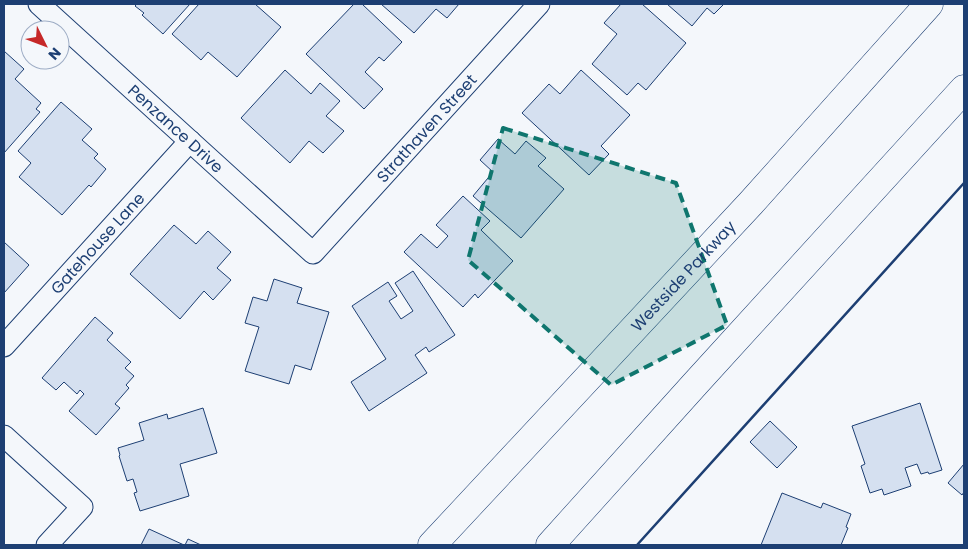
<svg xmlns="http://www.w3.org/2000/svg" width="968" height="549" font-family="Poppins,sans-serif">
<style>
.building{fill:#d5e0f0;stroke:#1d3f73}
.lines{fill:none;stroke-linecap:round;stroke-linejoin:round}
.minor-casing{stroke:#1d3f73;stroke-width:23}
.motorway-casing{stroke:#1d3f73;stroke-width:29}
.minor{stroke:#f4f7fb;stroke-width:21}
.motorway{stroke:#f4f7fb;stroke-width:28}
.wall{stroke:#1d3f73;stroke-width:2.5}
.marked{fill:#0f766e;fill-opacity:0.2;stroke:#0f766e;stroke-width:4;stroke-dasharray:10 6;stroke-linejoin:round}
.labels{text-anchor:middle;stroke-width:4;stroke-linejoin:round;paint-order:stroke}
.street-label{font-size:16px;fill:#1d3f73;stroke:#f4f7fb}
</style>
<rect width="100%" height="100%" fill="#f4f7fb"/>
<!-- building -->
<g class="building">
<path d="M137,4H190L163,34L142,15L144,13L135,6Z"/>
<path d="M199,4H255L281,27L237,77L208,52L201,60L172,34Z"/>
<path d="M354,4H362L402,42L384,61L379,57L365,72L383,89L364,109L306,54Z"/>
<path d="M381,4H459L447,18L436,9L414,33Z"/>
<path d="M621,4H642L686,43L646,90L638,83L627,95L592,64L617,34L604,23Z"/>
<path d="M667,4H724L714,14L707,8L692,26Z"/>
<path d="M4,51L24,69L15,79L41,103L36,109L40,112L4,153Z"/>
<path d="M285,70L311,94L320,83L340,101L326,116L344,131L323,153L309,141L290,163L241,118Z"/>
<path d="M581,70L630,115L601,146L609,154L589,175L522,113L549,84L560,94Z"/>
<path d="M61,102L92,129L82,140L98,154L94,158L106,169L91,187L89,185L62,215L19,177L31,163L18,151Z"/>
<path d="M498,139L515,154L526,141L546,158L538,166L564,189L521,238L473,196L493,172L480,160Z"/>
<path d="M463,196L490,221L481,230L513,261L478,298L475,294L463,307L404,252L421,234L437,248L448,236L436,225Z"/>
<path d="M174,225L196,244L208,231L231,252L217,268L231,280L213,300L204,291L180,319L130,274Z"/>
<path d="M4,242L29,265L4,293Z"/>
<path d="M413,271L455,335L429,352L426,347L415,355L427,373L369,411L351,382L386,359L352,306L388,282L397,296L389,301L401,319L413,311L395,283Z"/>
<path d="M274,279L302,288L297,303L329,312L311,370L295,365L289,384L245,371L259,327L245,323L253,297L267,301Z"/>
<path d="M95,317L113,333L107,340L131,362L125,368L134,376L126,385L129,388L115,404L120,408L96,435L69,411L84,394L80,390L77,394L64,382L56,390L42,378Z"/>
<path d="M920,403L942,470L929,474L928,472L921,474L917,464L905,468L911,486L884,495L882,489L870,493L861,466L865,464L852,426Z"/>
<path d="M203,408L217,453L180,464L189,496L140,511L134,493L137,492L133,479L127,481L119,456L120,455L118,448L144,440L139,423L167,414L168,419Z"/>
<path d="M770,421L797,447L777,468L750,442Z"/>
<path d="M964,464V492L962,495L948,483Z"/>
<path d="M782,493L821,508L823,503L851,514L846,527L848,528L841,545H761Z"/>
<path d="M149,529L184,545H141Z"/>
<path d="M188,539L201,545H185Z"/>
</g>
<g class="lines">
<defs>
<g id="minor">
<path id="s1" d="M39,4L313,253L539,4"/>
<path id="s2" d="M4,346L190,141"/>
<path d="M4,436L82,507L47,545"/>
</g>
<g id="motorway">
<path id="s3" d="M432,545L751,203L929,4"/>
<path d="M550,545L695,384L964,89"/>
</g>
</defs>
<!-- minor casing -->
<use href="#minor" class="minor-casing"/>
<!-- motorway casing -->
<use href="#motorway" class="motorway-casing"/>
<!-- minor -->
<use href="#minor" class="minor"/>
<!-- motorway -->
<use href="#motorway" class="motorway"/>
<!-- wall -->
<path class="wall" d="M637,545L964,183"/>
</g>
<!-- marked area -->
<path class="marked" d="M503,128L676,183L727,325L611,385L468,260Z"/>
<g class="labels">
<!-- street labels -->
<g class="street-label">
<text dy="6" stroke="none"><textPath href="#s1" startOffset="185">Penzance Drive</textPath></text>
<text dy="6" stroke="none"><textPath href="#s1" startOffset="539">Strathaven Street</textPath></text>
<text dy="6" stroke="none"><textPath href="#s2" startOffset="139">Gatehouse Lane</textPath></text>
<text dy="6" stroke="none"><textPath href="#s3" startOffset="368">Westside Parkway</textPath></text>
</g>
</g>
<!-- border -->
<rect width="968" height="549" fill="none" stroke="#1d3f73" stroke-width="10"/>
<!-- north arrow -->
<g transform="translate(45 45) rotate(132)"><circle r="24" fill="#f4f7fb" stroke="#9eadc5"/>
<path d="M0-4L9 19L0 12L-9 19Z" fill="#c62828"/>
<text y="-8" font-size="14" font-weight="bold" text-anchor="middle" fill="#1d3f73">N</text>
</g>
</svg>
